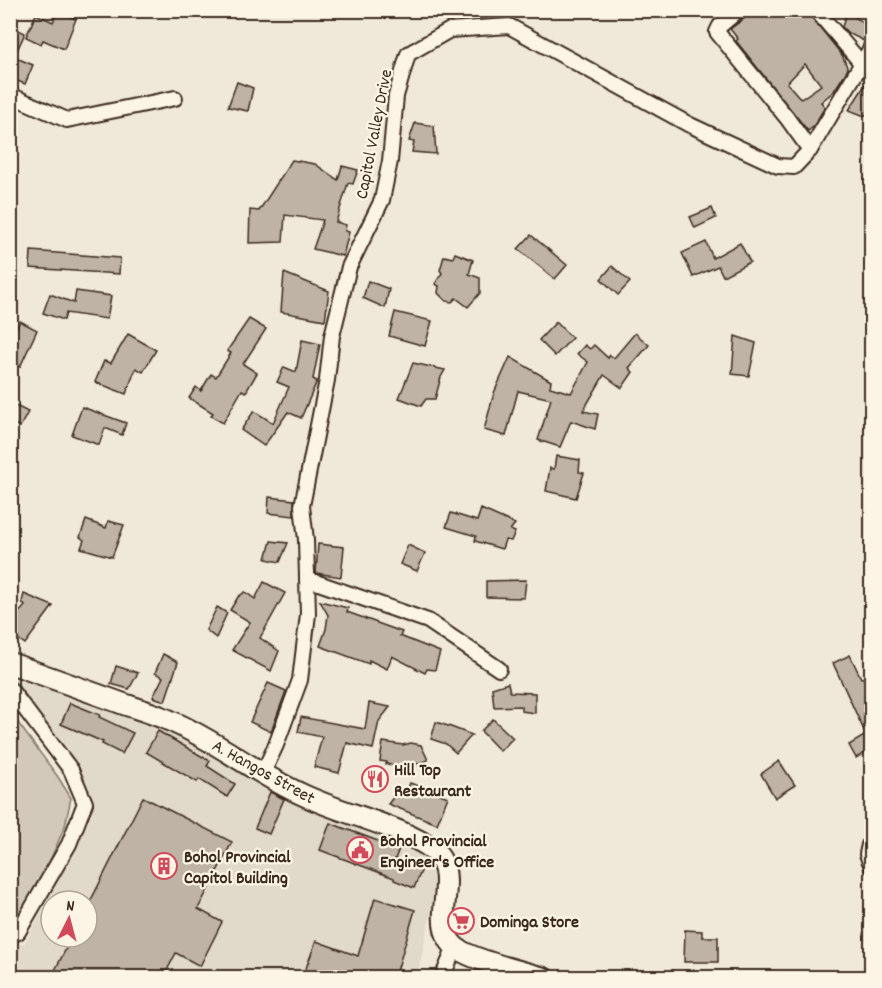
<svg xmlns="http://www.w3.org/2000/svg" width="882" height="988" font-family="Dekko,sans-serif">
<style>
.built{fill:#e1d9c9;fill-rule:evenodd}
.green{fill:#d2c9ba;stroke:#867a6c;stroke-width:1.5}
.building{fill:#beb3a4;stroke:#3b2a1e;stroke-width:1.5;fill-rule:evenodd}
.lines{fill:none;stroke-linecap:round;stroke-linejoin:round}
.street-casing{stroke:#3b2a1e;stroke-width:18}
.secondary-casing{stroke:#3b2a1e;stroke-width:24}
.street{stroke:#fcf5e5;stroke-width:14}
.secondary{stroke:#fcf5e5;stroke-width:20}
.labels{text-anchor:middle;stroke-width:4.5;stroke-linejoin:round;paint-order:stroke}
.street-label{font-size:18px;fill:#3b2a1e;stroke:#fcf5e5}
.poi-label{font-size:18px;font-weight:bold;fill:#3b2a1e;stroke:#fcf5e5;text-anchor:start}
</style>
<rect width="100%" height="100%" fill="#f0e9d9"/>
<filter id="ink" filterUnits="userSpaceOnUse"><feTurbulence type="fractalNoise" baseFrequency=".0167" numOctaves="2"/><feDisplacementMap in="SourceGraphic" scale="12" xChannelSelector="R" yChannelSelector="G"/><feConvolveMatrix kernelMatrix="1 2 1 2 8 2 1 2 1" color-interpolation-filters="sRGB"/></filter>
<g filter="url(#ink)">
<!-- built -->
<path class="built" d="M11,672L183,730L420,848L444,873L429,922L417,977H11L10,948L25,943L92,815L85,781L11,675ZM51,901H87V937H51Z"/>
<!-- green -->
<path class="green" d="M10,712L58,777L71,798L65,826L33,899L11,921Z"/>
<!-- building -->
<g class="building">
<path d="M756,10H806L842,55L848,69L834,91L821,102L825,107L813,127L808,131L736,41L738,39L730,29ZM805,64L821,85L801,99L787,83Z"/>
<path d="M847,10H858L856,18L872,28L864,41L848,33L842,27Z"/>
<path d="M58,11L76,19L64,49L43,40L41,44L26,37L36,14L53,22Z"/>
<path d="M10,26L25,33L14,57L33,65L25,84L10,78Z"/>
<path d="M872,74V115H862L849,110Z"/>
<path d="M237,82L253,88L248,111L228,107Z"/>
<path d="M415,123L434,126L436,154L412,152L414,142L409,141Z"/>
<path d="M292,160L315,164L338,180L342,166L358,170L353,184L348,183L336,222L346,225L345,231L349,232L343,256L313,249L323,220L285,215L283,242L249,243L250,210L259,211Z"/>
<path d="M712,208L716,218L695,228L690,217Z"/>
<path d="M531,235L567,265L555,279L518,249Z"/>
<path d="M706,242L713,258L740,243L750,262L723,276L718,266L693,277L682,253Z"/>
<path d="M31,251L120,258L119,274L30,268Z"/>
<path d="M455,253L473,260L469,274L480,278V293L468,307L456,298L452,302L446,301L438,293L439,286L435,284L442,273L440,270L444,256L453,258Z"/>
<path d="M612,266L630,282L618,295L601,279Z"/>
<path d="M284,273L329,291L325,320L281,312Z"/>
<path d="M368,281L389,289L385,308L363,298Z"/>
<path d="M76,291L111,296L107,319L66,313L64,320L43,313L50,294L74,303Z"/>
<path d="M395,312L432,321L425,346L389,336Z"/>
<path d="M249,319L266,329L243,364L257,373L246,392L242,390L223,423L211,416L213,413L189,398L196,387L201,391L211,374L216,377L231,353L227,351Z"/>
<path d="M20,321L37,330L20,367L10,363V340Z"/>
<path d="M556,322L572,338L555,356L539,340Z"/>
<path d="M635,333L649,345L629,368L633,372L622,388L604,375L583,411L598,414L595,429L571,421L560,447L538,440L551,399L518,391L506,436L484,430L494,393L510,357L551,381L550,387L571,393L588,362L577,354L585,345L590,349L594,345L608,358L610,355L614,358Z"/>
<path d="M128,334L156,350L143,372L136,368L126,394L95,382L104,361L111,363Z"/>
<path d="M735,336L756,343L749,376L732,374Z"/>
<path d="M302,340L320,344L313,379L317,381L301,418L288,412L264,446L241,430L254,411L273,423L289,387L277,382L284,367L296,372Z"/>
<path d="M413,363L445,370L441,377L435,399H426L421,406L399,398Z"/>
<path d="M10,403L28,412L20,427L10,422Z"/>
<path d="M82,407L126,423L122,435L105,428L99,445L72,435Z"/>
<path d="M556,456L580,460L579,472L584,473L576,498L546,491L550,468L554,469Z"/>
<path d="M269,497L294,500V516L268,513Z"/>
<path d="M481,509L515,524L510,530L515,532L511,541L505,540L502,549L475,541L476,536L446,527L451,513L477,521Z"/>
<path d="M86,520L106,528L108,521L124,525L112,557L81,548L84,540L80,537Z"/>
<path d="M271,541L288,543L280,562L266,559Z"/>
<path d="M318,544L344,547L341,577L316,573Z"/>
<path d="M408,545L425,553L417,571L400,564Z"/>
<path d="M526,580L524,598L486,597V581Z"/>
<path d="M264,582L285,593L260,638L279,651L271,671L232,650L250,622L230,610L238,597L245,592L255,599Z"/>
<path d="M24,594L53,606L25,644L10,633V622L25,606L22,602Z"/>
<path d="M320,601L348,608L347,612L402,632L400,636L440,652L435,670L427,669L425,673L392,656L387,669L369,660V664L320,646L326,629L328,615Z"/>
<path d="M217,607L227,613L216,638L206,630Z"/>
<path d="M163,654L178,662L165,701L153,697L163,677L155,673Z"/>
<path d="M850,655L861,678L872,677V749L856,758L849,745L866,735L833,663Z"/>
<path d="M116,666L138,673L129,689L111,684Z"/>
<path d="M268,683L286,691L271,732L250,722Z"/>
<path d="M508,683L510,692L535,693V713L521,711V706L494,707L492,688Z"/>
<path d="M70,703L100,715L99,717L133,733L122,754L102,744L103,742L61,724Z"/>
<path d="M369,703L390,707L379,721L373,749L347,743L339,773L314,767L322,737L298,732L301,717L365,729Z"/>
<path d="M493,719L513,738L500,751L481,731Z"/>
<path d="M436,722L451,727L472,735L456,753L446,744L431,739Z"/>
<path d="M158,731L210,761L207,766L235,784L227,797L199,779L197,782L146,752Z"/>
<path d="M383,742L403,745L411,743L421,745L428,760L416,764L415,769L386,764L387,762L380,761Z"/>
<path d="M779,761L795,785L775,798L761,774Z"/>
<path d="M410,783L448,797L437,824L388,804L399,790H407Z"/>
<path d="M270,792L284,799L269,834L255,828Z"/>
<path d="M143,797L232,842L198,909L222,922L200,966L176,953L163,978H51L72,937H87V908Z"/>
<path d="M330,823L399,849L395,859L422,869L414,888L394,880V878L320,850Z"/>
<path d="M375,898L415,910L395,978H307L308,972L305,971L316,941L358,956Z"/>
<path d="M685,930L702,931V937H718V962H684Z"/>
</g>
<g class="lines">
<defs>
<g id="street">
<path d="M739,10L720,26L717,32L787,118L810,150"/>
<path d="M816,10L862,64"/>
<path d="M10,95L67,120L175,98"/>
<path d="M307,579L428,621L499,669"/>
<path d="M10,689L71,770L85,803L69,844L18,932L10,936"/>
<path d="M263,773L276,745L300,680L308,614L306,540L302,506L327,380L332,336L349,267L382,200L390,161L396,96L408,54L450,30L509,26L688,124L778,166L794,167L810,150L872,46"/>
<path d="M872,844L869,845L867,854L872,867"/>
<path d="M442,978L455,947"/>
</g>
<path id="secondary" d="M10,663C47,676 84,690 121,703C138,709 156,714 173,722C217,741 255,773 299,793C340,813 385,821 425,844C469,871 426,917 454,946C467,959 524,972 544,978"/>
</defs>
<!-- street casing -->
<use href="#street" class="street-casing"/>
<!-- secondary casing -->
<use href="#secondary" class="secondary-casing"/>
<!-- street -->
<use href="#street" class="street"/>
<!-- secondary -->
<use href="#secondary" class="secondary"/>
</g>
</g>
<!-- icons -->
<defs>
<symbol id="restaurant-ring" viewBox="-11 -11 22 22"><circle r="9.5" fill="#fcf5e5" stroke="#d1495b" stroke-width="1.5"/><path d="M-5-6h1v4h1v-4h1v4h1v-4h1v5L-1.5 .5V6h-2V.5L-5-1ZM5-6V6H3V1.5H1.5Q1.5-4 5-6Z" fill="#d1495b"/></symbol>
<symbol id="civic-ring" viewBox="-11 -11 22 22"><circle r="9.5" fill="#fcf5e5" stroke="#d1495b" stroke-width="1.5"/><path d="M-.6-6.5H3V-4.5H.6V-3L4-1V1h2V6H-6V1h2V-1L-.6-3ZM-1.2 2.5V6h2.4V2.5Z" fill="#d1495b"/></symbol>
<symbol id="building-ring" viewBox="-11 -11 22 22"><circle r="9.5" fill="#fcf5e5" stroke="#d1495b" stroke-width="1.5"/><path d="M-4-6H4V6H1V3H-1V6H-4ZM-2.5-4.3h1.7v1.8h-1.7ZM.8-4.3h1.7v1.8H.8ZM-2.5-1h1.7V.8h-1.7ZM.8-1h1.7V.8H.8Z" fill="#d1495b"/></symbol>
<symbol id="supermarket-ring" viewBox="-11 -11 22 22"><circle r="9.5" fill="#fcf5e5" stroke="#d1495b" stroke-width="1.5"/><path d="M-6-5.5h2.5l.6 2H6L4.5 2H-2.5L-4.4-4H-6ZM-1.5 3.2a1.3 1.3 0 1 0 .1 0ZM3 3.2a1.3 1.3 0 1 0 .1 0Z" fill="#d1495b"/></symbol>
</defs>
<g fill-rule="evenodd">
<use href="#restaurant-ring" x="360" y="764" width="30" height="30"/>
<use href="#civic-ring" x="345" y="835" width="30" height="30"/>
<use href="#building-ring" x="149" y="851" width="30" height="30"/>
<use href="#supermarket-ring" x="446" y="906" width="30" height="30"/>
</g>
<g class="labels">
<!-- street labels -->
<g class="street-label">
<text transform="translate(373 134) rotate(-79)" y="6">Capitol Valley Drive</text>
<text transform="translate(264 771) rotate(29)" y="6">A. Hangos Street</text>
</g>
<!-- poi labels -->
<g class="poi-label">
<text x="394" y="775">Hill Top<tspan x="394" dy="21">Restaurant</tspan></text>
<text x="380" y="846">Bohol Provincial<tspan x="380" dy="21">Engineer's Office</tspan></text>
<text x="184" y="862">Bohol Provincial<tspan x="184" dy="21">Capitol Building</tspan></text>
<text x="480" y="927">Dominga Store</text>
</g>
</g>
<!-- margin -->
<rect width="882" height="988" fill="none" stroke="#fcf5e5" stroke-width="36"/>
<rect x="18" y="18" width="846" height="952" fill="none" stroke="#3b2a1e" stroke-width="2" filter="url(#ink)"/>
<!-- north arrow -->
<g transform="translate(69 919) rotate(6)"><circle r="28" fill="#fcf5e5" stroke="#afa495" stroke-width="1.5"/>
<path d="M0-4.5L10 22L0 15L-10 22Z" fill="#d1495b"/>
<text y="-9" font-size="16" font-weight="bold" text-anchor="middle" fill="#3b2a1e">N</text>
</g>
</svg>
